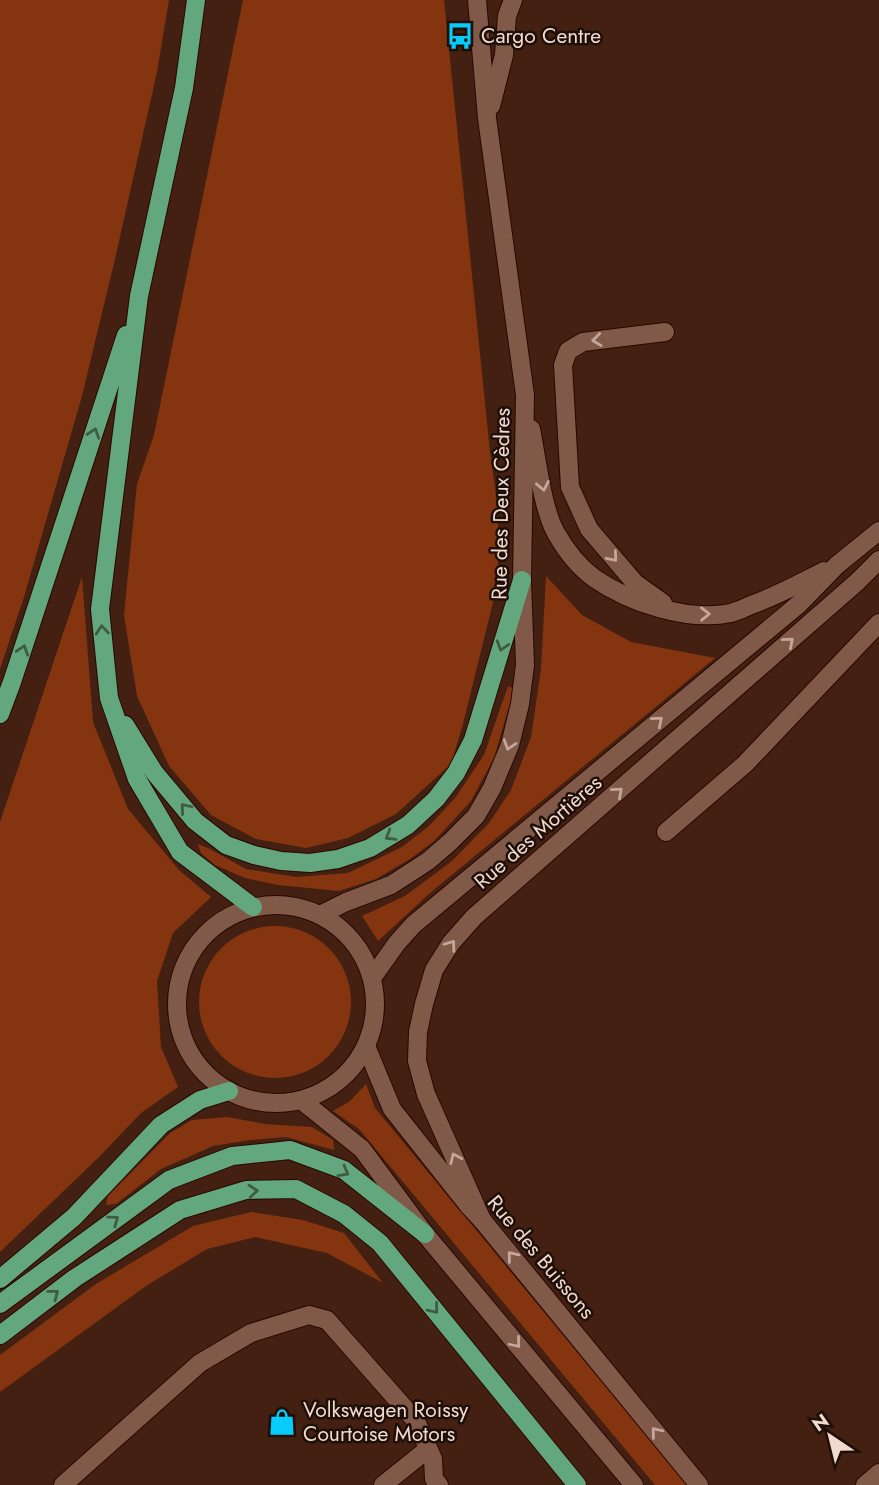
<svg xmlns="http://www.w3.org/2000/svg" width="879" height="1485" font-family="Jost,sans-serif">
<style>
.green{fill:#843510}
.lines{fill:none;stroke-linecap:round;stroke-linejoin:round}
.minor-casing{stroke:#280800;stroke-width:20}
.major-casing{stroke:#280800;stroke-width:20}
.minor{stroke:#815949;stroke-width:18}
.major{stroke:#62a77e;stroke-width:18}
.oneway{stroke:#c5a69a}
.oneway2{stroke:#405b44}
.labels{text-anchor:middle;stroke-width:5;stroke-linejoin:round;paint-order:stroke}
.poi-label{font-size:21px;fill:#f2dad0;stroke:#1e0f09;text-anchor:start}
.street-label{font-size:21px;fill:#f2dad0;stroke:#1e0f09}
</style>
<rect width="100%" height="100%" fill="#432011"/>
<!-- green -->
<g class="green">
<path d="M0,0H169L157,72L115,259L82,396L24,597L0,669Z"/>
<path d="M243,0H444L490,452L498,509V582L463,724L451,764L396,814L348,838L306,848L256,839L211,815L169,766L137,696L124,615L137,484L154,435Z"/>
<path d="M546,576L582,615L631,642L715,658L430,893L378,941L362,916L405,896L452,861L489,823L511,790L531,737L541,669Z"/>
<path d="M82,577L93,722L128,809L179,870L211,897L173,933L157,981L161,1047L178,1087L141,1113L99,1157L0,1252V822Z"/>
<path d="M508,686L514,689L494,758L471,801L434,841L410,859L376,879L339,891L278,885L245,878L215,865L201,853L198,844L208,848L246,869L296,877L348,873L402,847L429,826L455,798L484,755Z"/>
<circle cx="275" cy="1002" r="76"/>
<path d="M366,1084L375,1108L687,1485H655L359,1129L333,1111L350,1101Z"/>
<path d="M227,1117L265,1124L312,1127L333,1140L334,1150L286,1137L250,1140L213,1146L161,1169L116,1204L106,1205L108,1196L170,1133L192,1120Z"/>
<path d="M251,1212L303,1220L344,1233L383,1283L327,1253L255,1237L207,1249L146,1286L0,1392V1355L96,1284L193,1226Z"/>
</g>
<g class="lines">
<defs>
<g id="minor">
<path d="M491,106L504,55L507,16L513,0"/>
<path d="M531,429C537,458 542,508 556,533C565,549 579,567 594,578C630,603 688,622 731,613C738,611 745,608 751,605C777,596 800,583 824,571"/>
<path d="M663,603L635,583L589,529L570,487L563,365L568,351L583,342L665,332"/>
<path d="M666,832L745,764L879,623"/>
<circle cx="276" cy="1004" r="99"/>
<path d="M320,915L346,902L391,885L428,861L450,842L476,816L492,788L510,745L520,704L525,665L522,580L525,395L487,118L477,0"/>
<path d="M372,978L397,943L413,925L799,604L837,565L879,531"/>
<path d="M366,1046L392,1109L468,1205L482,1220L699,1485"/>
<path d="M301,1100L362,1149L425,1234L634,1485"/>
<path d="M482,1220L426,1094L417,1061L418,1032L424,1004L434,970L451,943L474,917L857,582L879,560"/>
<path d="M63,1485L200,1363L251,1333L309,1315L327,1320L416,1421L433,1459L434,1479L439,1485"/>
<path d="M383,1485L428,1449"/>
<path d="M865,1485L879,1473"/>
</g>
<g id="major">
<path d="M196,0L184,88L139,296L100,609L109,698L137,779L180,852L253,907"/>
<path d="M0,714L12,682L126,335"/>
<path d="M125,725L154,772L195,821L226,845L254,855L281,861L310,863L338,859L370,848L408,825L436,799L456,773L473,740L522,580"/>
<path d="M0,1279L74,1217L161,1125L200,1100L229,1091"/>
<path d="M0,1304L169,1180L232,1156L290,1150L344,1170L425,1234"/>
<path d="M0,1335L75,1278L180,1210L246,1190L296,1189L344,1214L380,1243L577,1485"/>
</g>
</defs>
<!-- minor casing -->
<use href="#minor" class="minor-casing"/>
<!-- major casing -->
<use href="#major" class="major-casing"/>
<!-- minor -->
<use href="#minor" class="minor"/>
<!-- major -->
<use href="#major" class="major"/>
</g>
<!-- one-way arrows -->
<defs><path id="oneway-chevron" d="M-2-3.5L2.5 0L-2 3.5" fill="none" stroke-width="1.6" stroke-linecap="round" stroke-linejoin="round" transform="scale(1.75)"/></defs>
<g class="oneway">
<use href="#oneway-chevron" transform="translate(597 340) rotate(173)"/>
<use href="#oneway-chevron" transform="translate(543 486) rotate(79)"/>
<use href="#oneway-chevron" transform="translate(613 557) rotate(49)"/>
<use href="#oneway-chevron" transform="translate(705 614) rotate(-1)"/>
<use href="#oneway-chevron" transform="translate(789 642) rotate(-41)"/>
<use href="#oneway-chevron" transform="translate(658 721) rotate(-40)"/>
<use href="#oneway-chevron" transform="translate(509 745) rotate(108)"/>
<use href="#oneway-chevron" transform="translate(618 792) rotate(-41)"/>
<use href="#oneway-chevron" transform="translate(451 945) rotate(-54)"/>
<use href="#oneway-chevron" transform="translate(455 1158) rotate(-114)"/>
<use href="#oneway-chevron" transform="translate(512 1256) rotate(-129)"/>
<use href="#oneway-chevron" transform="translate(516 1343) rotate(50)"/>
<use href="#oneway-chevron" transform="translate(656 1432) rotate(-129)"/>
</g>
<g class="oneway2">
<use href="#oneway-chevron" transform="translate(94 433) rotate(-72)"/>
<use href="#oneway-chevron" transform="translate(102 630) rotate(-95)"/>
<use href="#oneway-chevron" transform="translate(502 646) rotate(107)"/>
<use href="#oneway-chevron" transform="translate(23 650) rotate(-72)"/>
<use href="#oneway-chevron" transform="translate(185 808) rotate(-130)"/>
<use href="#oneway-chevron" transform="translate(390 836) rotate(149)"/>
<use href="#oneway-chevron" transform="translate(344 1172) rotate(30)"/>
<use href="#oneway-chevron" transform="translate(253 1191) rotate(-5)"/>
<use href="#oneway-chevron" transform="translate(114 1220) rotate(-36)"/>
<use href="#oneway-chevron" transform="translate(54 1294) rotate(-38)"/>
<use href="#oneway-chevron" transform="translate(434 1309) rotate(51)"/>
</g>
<!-- icons -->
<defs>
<symbol id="bus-bare" viewBox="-9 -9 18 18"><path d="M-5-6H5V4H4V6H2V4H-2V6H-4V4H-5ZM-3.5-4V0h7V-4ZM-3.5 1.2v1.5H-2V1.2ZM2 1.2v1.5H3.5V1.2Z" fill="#08cbfa" stroke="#1e0f09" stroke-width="2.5" paint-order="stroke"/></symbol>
<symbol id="shop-bare" viewBox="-9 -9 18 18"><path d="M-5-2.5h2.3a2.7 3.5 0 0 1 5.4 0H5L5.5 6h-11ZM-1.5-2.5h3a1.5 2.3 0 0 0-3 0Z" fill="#08cbfa" stroke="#1e0f09" stroke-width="2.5" paint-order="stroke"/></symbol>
</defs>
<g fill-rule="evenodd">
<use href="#bus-bare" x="441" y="17" width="38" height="38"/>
<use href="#shop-bare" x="263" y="1403" width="38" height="38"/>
</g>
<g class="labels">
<!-- poi labels -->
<g class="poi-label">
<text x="481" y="43">Cargo Centre</text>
<text x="303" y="1417">Volkswagen Roissy<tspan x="303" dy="24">Courtoise Motors</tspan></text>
</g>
<!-- street labels -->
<g class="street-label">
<text transform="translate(501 504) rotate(-89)" y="7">Rue des Deux Cèdres</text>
<text transform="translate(538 832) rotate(-41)" y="7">Rue des Mortières</text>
<text transform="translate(541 1257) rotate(50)" y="7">Rue des Buissons</text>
</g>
</g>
<!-- north arrow -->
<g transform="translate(830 1436) rotate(325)" stroke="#1e0f09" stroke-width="5" paint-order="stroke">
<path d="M0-5L12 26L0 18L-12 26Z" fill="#f2dad0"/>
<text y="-10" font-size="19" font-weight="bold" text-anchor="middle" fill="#f2dad0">N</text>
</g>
</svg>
